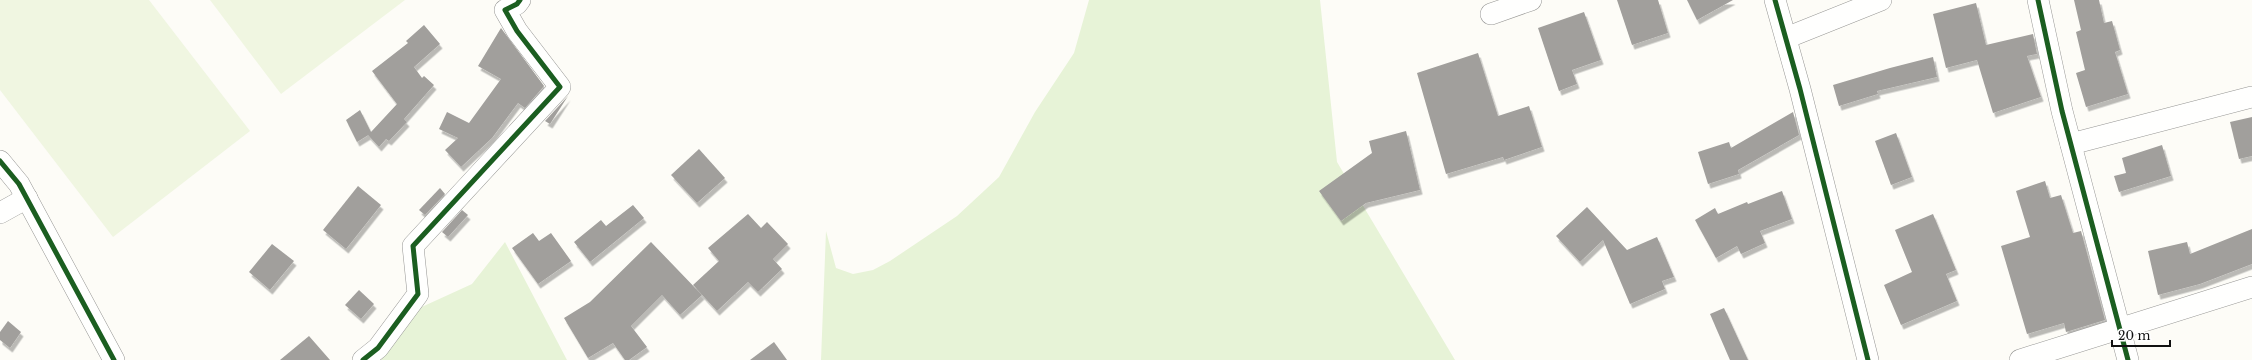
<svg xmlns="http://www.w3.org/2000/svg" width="2252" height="360" font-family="'Libre Baskerville',serif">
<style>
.green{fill:#e7f3d7}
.pitch{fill:#f0f6e1}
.building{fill:#a19f9c;filter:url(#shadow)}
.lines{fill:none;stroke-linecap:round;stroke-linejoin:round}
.minor-casing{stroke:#979795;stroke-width:22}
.minor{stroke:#fffffe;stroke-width:21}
.cycleway-casing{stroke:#fff;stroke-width:8}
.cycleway{stroke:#1b5e20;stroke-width:5}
</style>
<defs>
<filter id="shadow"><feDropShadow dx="2.5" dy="4.5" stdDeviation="0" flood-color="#0004"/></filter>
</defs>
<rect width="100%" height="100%" fill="#fdfcf7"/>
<!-- green -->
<g class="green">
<path d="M1089,0H1320L1337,162L1455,360H821L826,231L836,268L853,274L873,270L890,261L957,216L999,177L1035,112L1074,53Z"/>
<path d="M505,242L567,360H381L402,316L472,284Z"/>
</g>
<!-- pitch -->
<g class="pitch">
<path d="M0,0H149L250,131L113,237L0,90Z"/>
<path d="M210,0H405L281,94Z"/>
</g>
<!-- building -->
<g class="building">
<path d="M1617,0H1658L1668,33L1632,45Z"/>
<path d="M1687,0H1733L1697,20Z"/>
<path d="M2074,0H2099L2104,23L2112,21L2120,50L2115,52L2128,94L2086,107L2076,73L2085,70L2076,32L2081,30Z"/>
<path d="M1976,3L1986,45L2033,34L2037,54L2027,56L2041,97L1993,113L1977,60L1946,68L1933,14Z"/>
<path d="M1584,12L1601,60L1572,70L1577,84L1559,91L1538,28Z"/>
<path d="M424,25L440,44L414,67L422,78L424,76L434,85L404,119L407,122L389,141L386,139L379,147L368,135L370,134L357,142L346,120L360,110L371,132L397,104L372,71L408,43L406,41Z"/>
<path d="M501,28L544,86L525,108L518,103L492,138L461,167L445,150L458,138L439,129L447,112L469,123L501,79L478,66Z"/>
<path d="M1478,53L1498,116L1529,106L1542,147L1504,160L1503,157L1446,174L1417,73Z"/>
<path d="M1933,57L1937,77L1877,91L1878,94L1839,106L1833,85L1890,68Z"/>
<path d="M568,96L550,124L545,121Z"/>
<path d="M1793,112L1799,135L1738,170L1739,174L1708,184L1698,152L1729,142L1731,148Z"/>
<path d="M2252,117V156L2239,159L2230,122Z"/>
<path d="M1406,131L1420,190L1366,203L1341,221L1319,191L1372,153L1369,141Z"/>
<path d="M1896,133L1912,177L1891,185L1875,141Z"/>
<path d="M2162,145L2171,176L2119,192L2114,176L2126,173L2122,158Z"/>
<path d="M699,149L725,178L697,203L671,175Z"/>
<path d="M2045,181L2050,198L2061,195L2073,233L2081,231L2105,320L2066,332L2064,323L2027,334L2001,246L2030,237L2016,191Z"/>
<path d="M358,186L381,205L346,249L323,230Z"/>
<path d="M440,188L445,194L425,215L419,210Z"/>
<path d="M1782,191L1792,219L1760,231L1765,243L1741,254L1737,246L1716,258L1695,220L1715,208L1718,214L1747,202L1748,204Z"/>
<path d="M633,205L644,218L590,262L574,242L601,220L606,226Z"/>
<path d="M1587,207L1627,250L1657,237L1674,277L1662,281L1665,289L1630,304L1603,240L1580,262L1556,236Z"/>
<path d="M462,210L468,215L448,237L442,232Z"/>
<path d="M748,214L761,228L767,222L788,244L773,259L782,269L758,292L748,282L717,311L693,285L719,261L708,248Z"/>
<path d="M1933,214L1956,270L1946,274L1957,301L1901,325L1884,285L1912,272L1895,230Z"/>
<path d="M2252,229V264L2200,284L2158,295L2148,251L2187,242L2190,254Z"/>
<path d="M533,233L539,241L551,233L571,261L538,284L512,248Z"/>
<path d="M651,242L702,295L680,315L662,295L631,326L647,347L629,360H625L613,343L588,358L564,318L590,302Z"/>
<path d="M272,244L294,261L270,290L249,272Z"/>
<path d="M359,290L374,304L361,319L345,305Z"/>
<path d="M1724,308L1748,360H1730L1710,314Z"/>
<path d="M8,321L21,332L10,348L0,340V332Z"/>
<path d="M309,336L330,360H280Z"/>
<path d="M774,342L787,360H750Z"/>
</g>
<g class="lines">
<defs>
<g id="minor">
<path d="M1775,0L1800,89L1868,360"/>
<path d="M2038,0L2062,111L2128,360"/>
<path d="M1491,14L1531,0"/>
<path d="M1786,38L1881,0"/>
<path d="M2071,144L2252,97"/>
<path d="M0,161L19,184L114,360"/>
<path d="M0,213L27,198"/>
<path d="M363,360L378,348L418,294L413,246L560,87L517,31L505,10L517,4L520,0"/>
<path d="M2020,360L2252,287"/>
</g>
</defs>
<!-- minor casing -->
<use href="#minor" class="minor-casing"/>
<!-- minor -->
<use href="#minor" class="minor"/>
<defs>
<g id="cycleway">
<path d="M1775,0L1800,89L1868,360"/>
<path d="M2038,0L2062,111L2128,360"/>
<path d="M0,161L19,184L114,360"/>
<path d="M363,360L378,348L418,294L413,246L560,87L517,31L505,10L517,4L520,0"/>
</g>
</defs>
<!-- cycleway casing -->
<use href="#cycleway" class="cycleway-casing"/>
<!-- cycleway -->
<use href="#cycleway" class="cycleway"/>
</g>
<!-- scale -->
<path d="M2112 340v6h58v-6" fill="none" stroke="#111111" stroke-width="2"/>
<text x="2118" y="340" font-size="12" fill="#111111" stroke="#ffffff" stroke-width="3" paint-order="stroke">20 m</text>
</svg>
